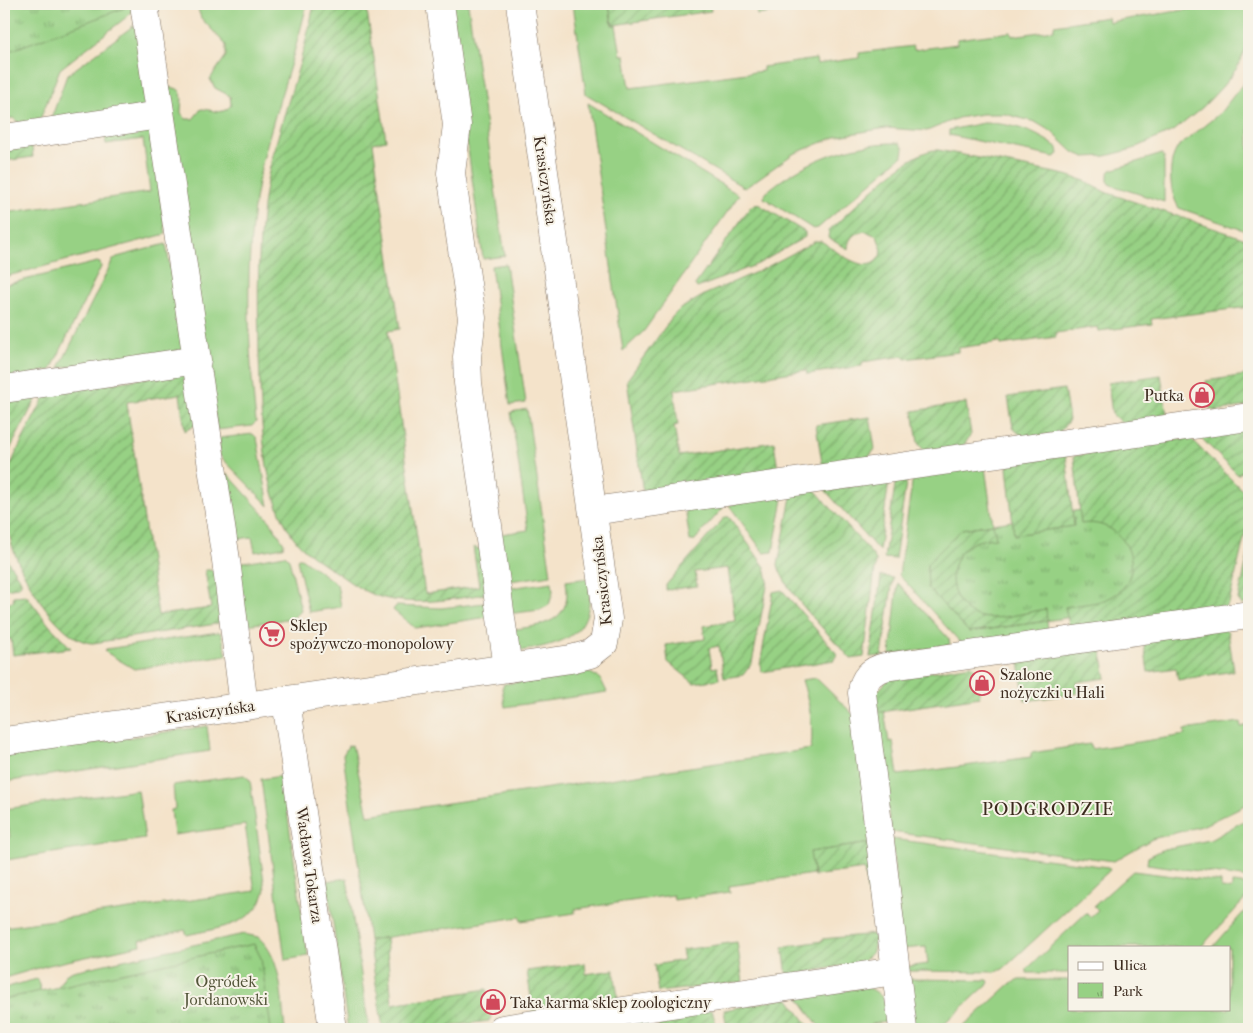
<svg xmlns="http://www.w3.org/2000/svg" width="1253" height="1033" font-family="'IM FELL French Canon',serif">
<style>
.grass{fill:#97d184;stroke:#697e51}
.park{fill:url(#park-tufts);stroke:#697e51}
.garden{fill:url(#garden-furrows);stroke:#697e51}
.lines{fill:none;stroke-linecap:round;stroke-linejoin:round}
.minor-casing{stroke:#7c6b5a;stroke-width:29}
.minor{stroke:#fff;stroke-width:28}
.labels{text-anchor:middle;stroke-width:4;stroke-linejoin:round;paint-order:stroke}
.street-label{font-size:16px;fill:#3b2a1e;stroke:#f7f3e8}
.poi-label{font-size:16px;fill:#3b2a1e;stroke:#f7f3e8;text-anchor:start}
.park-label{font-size:16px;fill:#525438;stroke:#f7f3e8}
.neighbourhood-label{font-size:18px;letter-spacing:1px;fill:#3b2a1e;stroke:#f7f3e8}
</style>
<defs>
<pattern id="park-tufts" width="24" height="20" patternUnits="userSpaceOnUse" patternTransform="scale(1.25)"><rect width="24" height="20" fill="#97d184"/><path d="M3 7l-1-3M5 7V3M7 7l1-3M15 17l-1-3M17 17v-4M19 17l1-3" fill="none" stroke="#7caa6b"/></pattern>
<pattern id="garden-furrows" width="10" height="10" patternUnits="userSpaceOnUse" patternTransform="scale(1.25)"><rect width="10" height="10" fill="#97d184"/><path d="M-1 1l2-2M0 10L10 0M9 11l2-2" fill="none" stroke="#7caa6b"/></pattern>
</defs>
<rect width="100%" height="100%" fill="#f7f3e8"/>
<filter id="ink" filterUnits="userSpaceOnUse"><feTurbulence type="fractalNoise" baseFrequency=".02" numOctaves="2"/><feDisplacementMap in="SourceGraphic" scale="10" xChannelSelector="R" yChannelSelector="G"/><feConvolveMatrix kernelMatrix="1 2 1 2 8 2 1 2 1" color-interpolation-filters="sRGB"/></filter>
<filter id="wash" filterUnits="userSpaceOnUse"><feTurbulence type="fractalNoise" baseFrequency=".0096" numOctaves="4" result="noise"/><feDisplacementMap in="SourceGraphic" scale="20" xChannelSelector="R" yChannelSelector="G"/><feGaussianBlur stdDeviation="1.12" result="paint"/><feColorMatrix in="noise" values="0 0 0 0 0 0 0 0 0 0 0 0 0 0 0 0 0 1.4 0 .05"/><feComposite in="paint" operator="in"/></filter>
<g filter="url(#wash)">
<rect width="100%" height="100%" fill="#f4e3ca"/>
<!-- grass -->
<g class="grass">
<path d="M41,4H136L128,16L60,69L39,122L24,127L13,118L4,119V34Z"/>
<path d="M213,4H307C293,64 270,122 258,183C244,256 248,348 256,422L252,426L217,430L166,88C187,85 181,101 181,113L186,119H193L201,109C213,109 221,117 231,105L230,96L215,88L210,79L226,56V45L201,18L197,6Z"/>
<path d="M453,4H468L505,256L483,259L454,47Z"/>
<path d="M573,4H609L612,25H616L621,55H625L630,88L763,71V67L816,59L817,64L859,58V53L913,46L914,50L957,44V39L1011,32L1012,36L1054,30V25L1108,17L1109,22L1222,4H1247L1249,43L1237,68L1222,87L1203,107L1175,130L1133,149L1106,156L1085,157L1073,152L1052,132L1035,122L1005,114H982L958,118L927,131L886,128L838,136L793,154L745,188L586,94Z"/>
<path d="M133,26L140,28L145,107L51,119L67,75Z"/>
<path d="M1249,76V232L1179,208C1169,192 1167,163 1178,147L1220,113Z"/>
<path d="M588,103L739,195L644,331L623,351Z"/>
<path d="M983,123C1012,123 1035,131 1058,148L1059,154L1054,157L949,135V130Z"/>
<path d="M150,129L166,234L4,277V213L150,192L143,139L106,144L105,135Z"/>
<path d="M900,143L904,149L903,155L818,228L813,229L764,198C765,191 773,187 779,182C815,157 856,142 900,143Z"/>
<path d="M1162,154L1164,158V202L1111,185L1108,181V174L1111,170Z"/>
<path d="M166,244L184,350L59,368L113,260L117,257Z"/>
<path d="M97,262L100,263L101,267L51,370L4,380V285Z"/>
<path d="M506,264L526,403L510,405L491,266Z"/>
<path d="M527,409L551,575L503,582L495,535L528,530L511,412Z"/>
<path d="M253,434L257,438L269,506L219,455L220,438Z"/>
<path d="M985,467L993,524L962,529L969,632L1047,621L1048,631L961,643L899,575L913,476Z"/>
<path d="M227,473L270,521L284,543L283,547L255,552L252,537L231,540Z"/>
<path d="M781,494L783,499L773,552L764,553L729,505Z"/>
<path d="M718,503L723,508L694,541H690L685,508Z"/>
<path d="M285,555L289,559L301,610L293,618L240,626L238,563Z"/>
<path d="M298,558H301L337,584L341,607L309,612L297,560Z"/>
<path d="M589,578C595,638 564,644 513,652L510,630C542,625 573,624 566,581Z"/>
<path d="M552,582L553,592L549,605L540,610L507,614L503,589Z"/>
<path d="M898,583L949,639L950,645L890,655Z"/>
<path d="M493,602L495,616L415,628L393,610L396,606L441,608Z"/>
<path d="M218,632L221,633L227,655L134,669L104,651L106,649Z"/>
<path d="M588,672L600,678L607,692L505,707L502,688L504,684Z"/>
<path d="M816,678L856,717L871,843L811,852L813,874L729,886L730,892L674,900L673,895L575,909V913L521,921L520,917L369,940L343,755L348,746L352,745L368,815L811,749C814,725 809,702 802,680Z"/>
<path d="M884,711L889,742L893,741L898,775L1031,757V753L1090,744L1091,749L1185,735L1184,730L1240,722L1241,727L1249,725V803L1202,826L1152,839L1114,861L891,832L874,713Z"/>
<path d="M207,726L210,751L4,782V756Z"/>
<path d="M244,775L250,780L265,889C258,926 216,928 187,935L185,930L140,940L141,945L49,965L4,978V927L255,891L245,825L174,835L171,810L175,809L173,785Z"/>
<path d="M282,776L308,956L285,960L261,779Z"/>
<path d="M138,790L145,839L6,860L4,839L10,837L5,809Z"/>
<path d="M1249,818V878L1147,864L1148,857L1164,849L1210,840Z"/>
<path d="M892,839L1108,867L1110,870L1003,969L995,972L909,971L904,967L928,964L926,947L901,949Z"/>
<path d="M1133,871L1221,882V888L1232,889V883L1249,885V895L1201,947H1069V973H1027V969L1086,913L1090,917L1098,910L1094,906Z"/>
<path d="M347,878L369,1029H348L327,881Z"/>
<path d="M1249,906V1028L961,1029L1010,984L1019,980H1069V1009H1229V947H1213Z"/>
<path d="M244,934L258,937C283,958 281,1000 285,1029H4V988L37,979L41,991L57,988L65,975L73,971Z"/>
<path d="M909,979L988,980L989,983L939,1029H911Z"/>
<path d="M867,987C884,994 888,1005 894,1021L871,1024V1029H821L799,998Z"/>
</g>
<!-- park -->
<g class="park">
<path d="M4,4H123L124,8L4,53Z"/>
<path d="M1106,506L1142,537L1120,610L969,632L928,588L927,564L962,529Z"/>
<path d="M254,944L261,958L271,1029H4V999Z"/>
</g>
<!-- garden -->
<g class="garden">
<path d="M314,4H366L386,140L373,143L400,329L388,331L425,594L479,586L473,547L485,551L491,593C455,599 410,608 374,595C358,589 345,578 331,569C320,561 307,553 298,543C260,498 261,411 259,354C258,293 256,227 270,167C283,112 304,59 314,4Z"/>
<path d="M609,4H710L711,11L613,25Z"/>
<path d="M755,4H808V8L757,15Z"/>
<path d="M4,147H32L33,157L4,161Z"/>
<path d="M938,150L1066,175L1085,181L1105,192L1249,240V307L1151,319L1152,324L1099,331L1098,327L1056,333V337L1001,345L1000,342L958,348V352L905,359L904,356L862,362V366L807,374L806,370L674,390L678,425L674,426L679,456L774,442L778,470L775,474L643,493L627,380L673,316L680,309L706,294L761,270L816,241H821C837,251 873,283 882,250L877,236L865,231C854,232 848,239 848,249L828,238L829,230C852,211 911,147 938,150Z"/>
<path d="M758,204L805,232V237L758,264L697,288L695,285L751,206Z"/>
<path d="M188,371L197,424L185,431L180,394L127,402V404L158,615L211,608L205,570H210L219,574L222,621L216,624L93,643C60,643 20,574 12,545C6,524 2,498 7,477C13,454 35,417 46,394Z"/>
<path d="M1246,372H1249V406L1214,411L1210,408L1206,381L1246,375Z"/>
<path d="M1161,375L1167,414L1163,418L1123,424L1112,414L1108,383Z"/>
<path d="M1064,389L1069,420L1059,433L1024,438L1013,428L1008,397Z"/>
<path d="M4,397H37L4,461Z"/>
<path d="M966,403L971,434L963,447L926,453L918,443L913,411Z"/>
<path d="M870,417L875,449L866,461L825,467L822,463L816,425Z"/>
<path d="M1249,427V486L1246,483L1249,479L1241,472L1238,475L1200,437Z"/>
<path d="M1190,438L1249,497V517L1229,603L1224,608L1070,629L1065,607C1080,604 1100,604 1113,596C1151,573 1125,516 1081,524L1074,456Z"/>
<path d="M1066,455L1074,526L1014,535L1007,467L1011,463Z"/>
<path d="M907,476L895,559L884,558L896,478Z"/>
<path d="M889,481L879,551L825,490Z"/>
<path d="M814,489L872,554L876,561L864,657L851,659C831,636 785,593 778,565L791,497L793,492Z"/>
<path d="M725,517H729L765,567L768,581L752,663L743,675L724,678L719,646L709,648L712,668L717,667L719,679L694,683L668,662L666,645L705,639L703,626L735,621L728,568L695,572L697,586L666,590V585Z"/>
<path d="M993,524L996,538C986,539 975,540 967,547C943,564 949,606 977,616C995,622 1027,612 1046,609L1047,621L969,632L928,588L927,564L962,529Z"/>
<path d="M1249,552V602L1242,605L1238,599Z"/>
<path d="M4,555L21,581V584L18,587L4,589Z"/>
<path d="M881,576L893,578L882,656L870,657Z"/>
<path d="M782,590L837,654L834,660L762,672L760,665L773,592Z"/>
<path d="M26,595L49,625L71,648L13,655L11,639L4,640V603L14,601L13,596Z"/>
<path d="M1224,628L1228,632L1234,671L1178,680L1176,668L1148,672L1144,644L1148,639Z"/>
<path d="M1096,647L1101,651L1106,678L1077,682L1079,693L1025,701L1019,662Z"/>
<path d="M971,665L975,668L980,697L874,713L876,693L889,679Z"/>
<path d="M871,843L874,901L869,903L864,869L814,876L810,852Z"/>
<path d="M876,934L873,951L862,962L787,976L783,947L822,941V939Z"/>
<path d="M386,938L392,1004L487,989L491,1017L489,1021L429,1029H383L369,940Z"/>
<path d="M737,942L743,982L658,992L654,965L684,960L682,950Z"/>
<path d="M585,963L586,974L614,970L618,998L614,1002L533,1011L527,971Z"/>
<path d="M788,998L811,1029H727L724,1010Z"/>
<path d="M712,1010L717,1029H659L658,1018Z"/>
<path d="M646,1020L649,1029H568Z"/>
</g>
</g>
<g filter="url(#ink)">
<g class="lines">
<defs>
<g id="minor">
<path d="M440,4L457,125L451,173L472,318L467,357L468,383L508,668"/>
<path d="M4,138L160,115"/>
<path d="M198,374L226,560L244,706"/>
<path d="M4,389L197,360L144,4"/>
<path d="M593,511L1249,417"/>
<path d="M286,700L333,1029"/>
<path d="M4,741L571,659L590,654L604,643L608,619L520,4"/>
<path d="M502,1029L895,971"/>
<path d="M903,1029L862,693C863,679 871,670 885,667L1249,615"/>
</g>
</defs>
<!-- minor casing -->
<use href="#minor" class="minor-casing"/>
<!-- minor -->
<use href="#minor" class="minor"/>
</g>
</g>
<!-- icons -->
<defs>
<symbol id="shop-ring" viewBox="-11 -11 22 22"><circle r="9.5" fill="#f7f3e8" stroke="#d1495b" stroke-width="1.5"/><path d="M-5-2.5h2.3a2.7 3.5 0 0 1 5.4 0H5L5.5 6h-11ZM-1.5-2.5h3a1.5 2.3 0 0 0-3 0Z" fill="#d1495b"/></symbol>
<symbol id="supermarket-ring" viewBox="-11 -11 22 22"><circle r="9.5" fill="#f7f3e8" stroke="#d1495b" stroke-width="1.5"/><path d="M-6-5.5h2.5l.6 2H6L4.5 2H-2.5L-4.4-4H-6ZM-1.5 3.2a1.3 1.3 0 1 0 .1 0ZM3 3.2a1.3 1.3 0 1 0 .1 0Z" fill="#d1495b"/></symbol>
</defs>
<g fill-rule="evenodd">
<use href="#shop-ring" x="1188" y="381" width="28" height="28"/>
<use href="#supermarket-ring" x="258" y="620" width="28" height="28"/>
<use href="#shop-ring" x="968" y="669" width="28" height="28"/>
<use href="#shop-ring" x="479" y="988" width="28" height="28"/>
</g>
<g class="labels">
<!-- street labels -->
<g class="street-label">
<text transform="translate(546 180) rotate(82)" y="6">Krasiczyńska</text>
<text transform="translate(601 581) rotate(-96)" y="6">Krasiczyńska</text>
<text transform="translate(210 711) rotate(-8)" y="6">Krasiczyńska</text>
<text transform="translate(310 865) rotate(82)" y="6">Wacława Tokarza</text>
</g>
<!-- poi labels -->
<g class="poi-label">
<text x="1184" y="401" text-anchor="end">Putka</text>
<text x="290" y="631">Sklep<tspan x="290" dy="18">spożywczo-monopolowy</tspan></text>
<text x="1000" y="680">Szalone<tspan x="1000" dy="18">nożyczki u Hali</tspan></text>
<text x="510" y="1008">Taka karma sklep zoologiczny</text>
</g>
<!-- park labels -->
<g class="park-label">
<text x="226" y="987">Ogródek<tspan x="226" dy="18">Jordanowski</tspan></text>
</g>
<!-- neighbourhood labels -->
<g class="neighbourhood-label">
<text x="1048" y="815">PODGRODZIE</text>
</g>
</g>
<!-- margin -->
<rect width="1253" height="1033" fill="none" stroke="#f7f3e8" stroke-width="20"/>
<!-- legend -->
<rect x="1068" y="946" width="162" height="65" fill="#f7f3e8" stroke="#aca397"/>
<rect x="1078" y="962" width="25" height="8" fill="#ffffff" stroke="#aca397"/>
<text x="1113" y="970" font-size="15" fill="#3b2a1e">Ulica</text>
<rect x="1078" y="983" width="25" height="15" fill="url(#park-tufts)" stroke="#aca397"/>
<text x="1113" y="996" font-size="15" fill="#3b2a1e">Park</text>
</svg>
